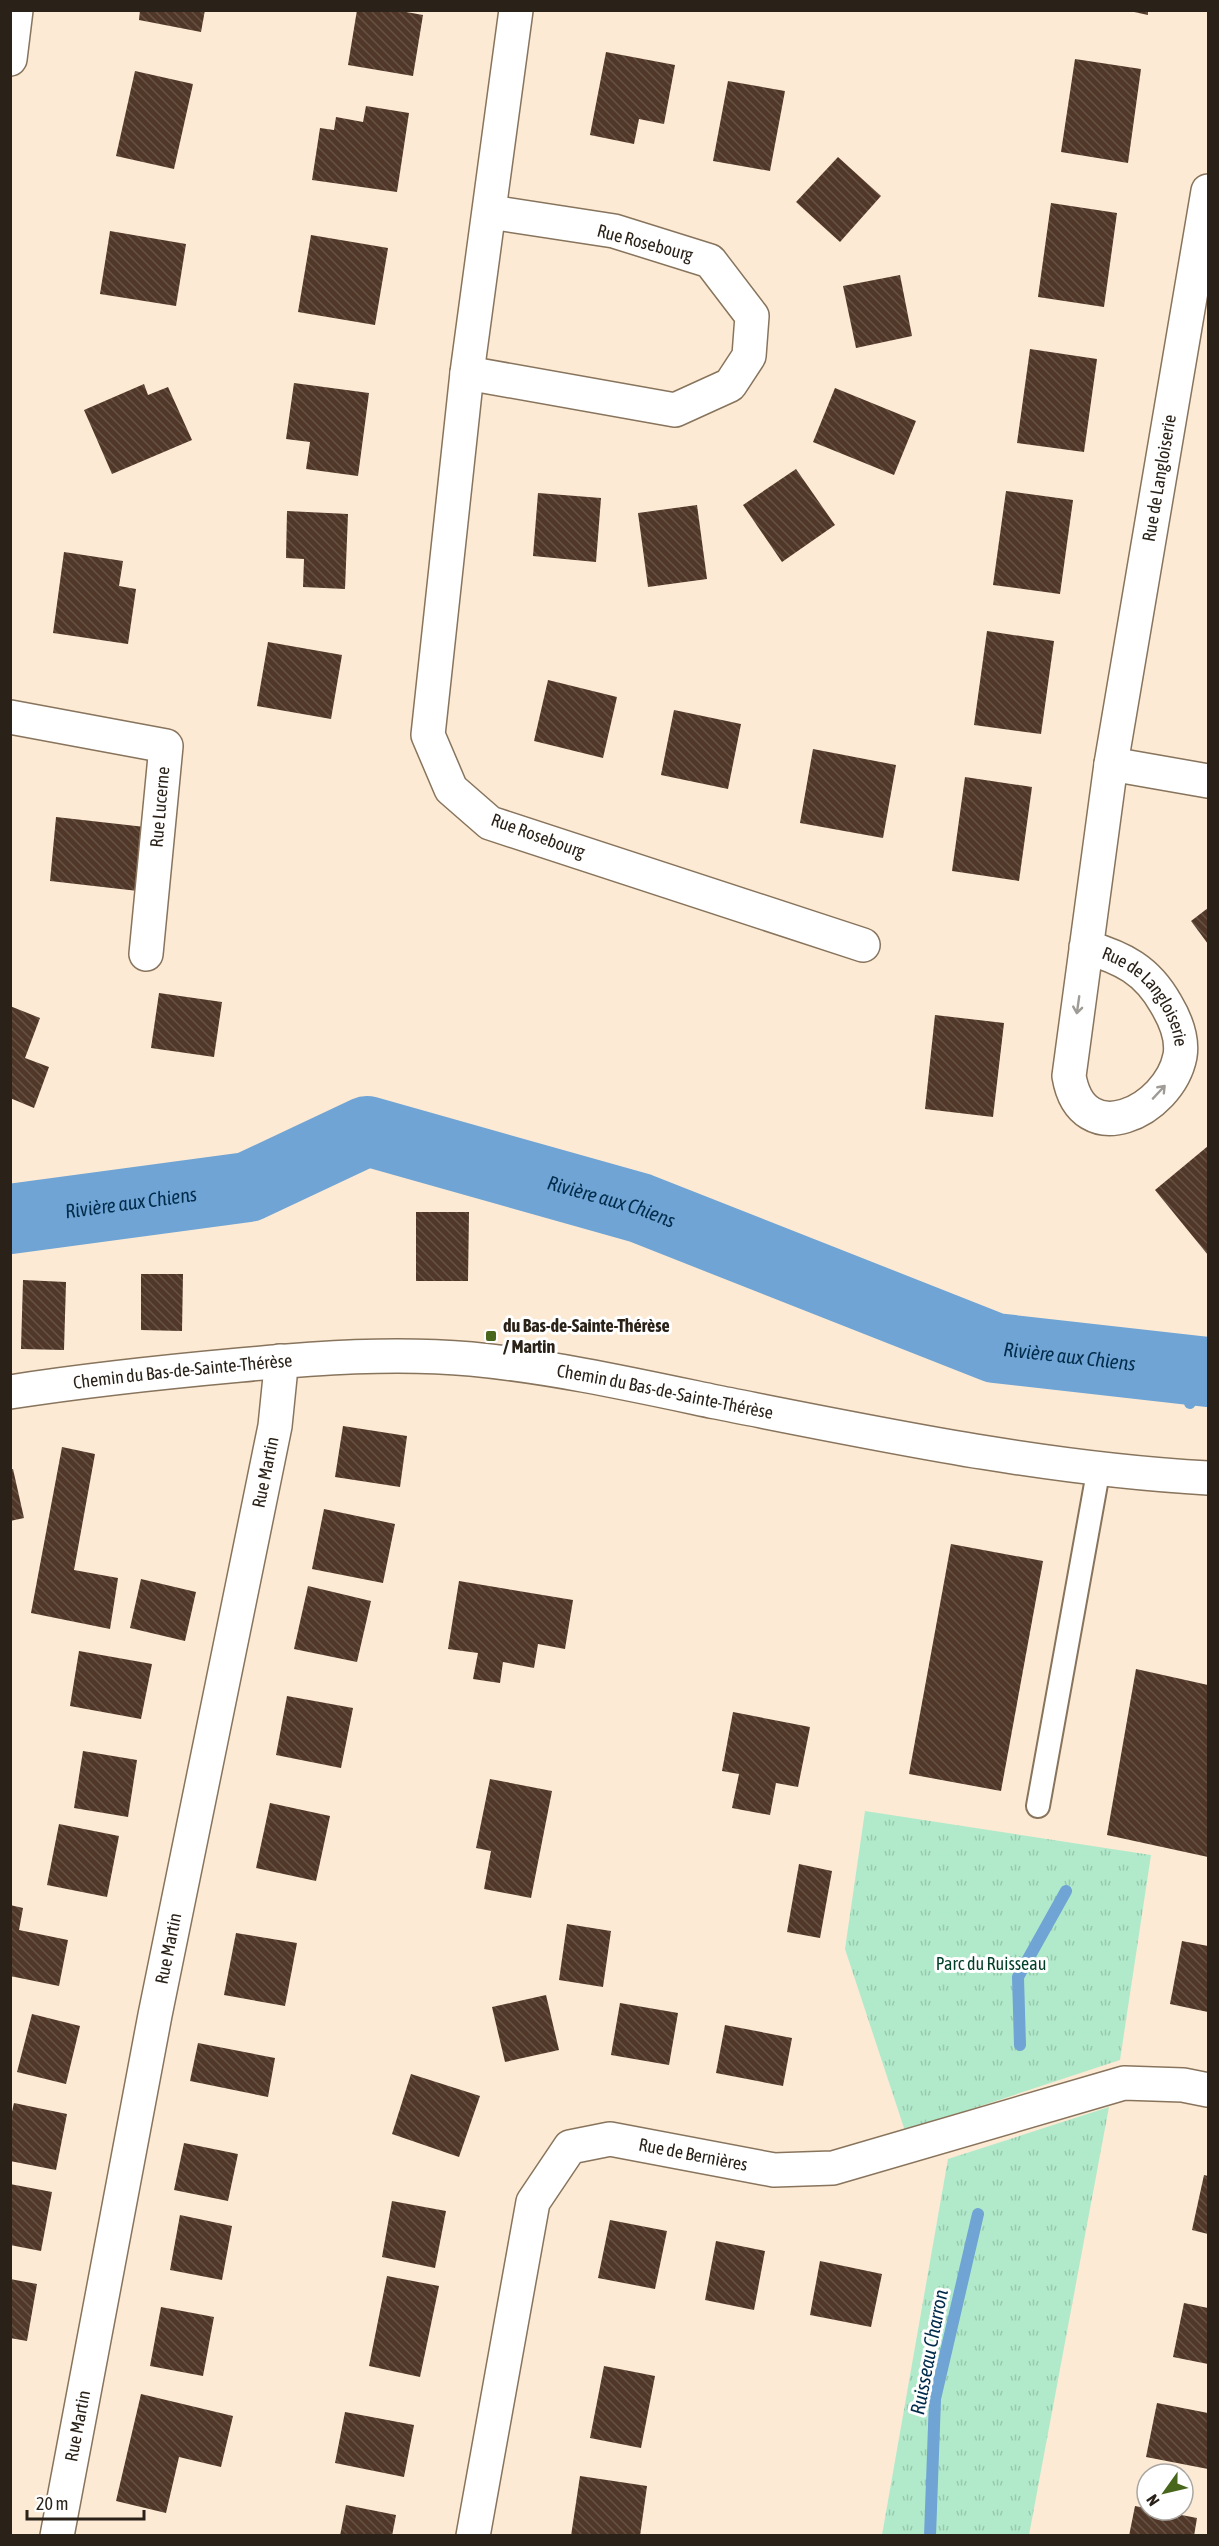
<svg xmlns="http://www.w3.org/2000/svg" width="1219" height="2546" font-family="'Asap Condensed',sans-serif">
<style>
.grass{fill:url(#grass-tufts)}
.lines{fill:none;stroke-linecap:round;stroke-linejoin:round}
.stream{stroke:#6fa4d4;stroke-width:12}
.river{stroke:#6fa4d4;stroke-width:70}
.building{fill:url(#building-back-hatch)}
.lane-casing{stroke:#88745c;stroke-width:26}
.street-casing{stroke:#88745c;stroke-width:36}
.secondary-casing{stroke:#88745c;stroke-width:36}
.lane{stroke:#fff;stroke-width:22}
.street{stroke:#fff;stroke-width:33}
.secondary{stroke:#fff;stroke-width:33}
.oneway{stroke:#9f9c97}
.poi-dot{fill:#49671c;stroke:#fff;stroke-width:2}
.labels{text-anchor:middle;stroke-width:6;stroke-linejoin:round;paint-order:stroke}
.street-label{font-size:18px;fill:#2a2218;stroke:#fff}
.poi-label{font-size:18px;font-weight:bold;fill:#2a2218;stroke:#fff;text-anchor:start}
.park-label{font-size:18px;fill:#003f28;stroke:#fff}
.water-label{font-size:20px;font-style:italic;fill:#022c4b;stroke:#fff}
</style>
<defs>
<pattern id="grass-tufts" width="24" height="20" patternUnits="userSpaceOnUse" patternTransform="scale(1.5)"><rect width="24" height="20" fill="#b1eacb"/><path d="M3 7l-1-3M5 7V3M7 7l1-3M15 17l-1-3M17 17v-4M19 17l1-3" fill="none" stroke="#98c8ae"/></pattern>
<pattern id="building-back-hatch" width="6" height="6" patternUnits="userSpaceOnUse" patternTransform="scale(1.5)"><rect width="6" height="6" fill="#503728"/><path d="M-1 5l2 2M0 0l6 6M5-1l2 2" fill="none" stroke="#665245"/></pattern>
</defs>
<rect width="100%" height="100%" fill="#fcead4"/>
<!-- grass -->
<g class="grass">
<path d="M865,1811L1151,1855L1120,2060L905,2131L845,1949Z"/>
<path d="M1109,2107L1029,2535H882L948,2159Z"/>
</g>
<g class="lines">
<!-- stream -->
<g class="stream">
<path d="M1190,1403L1197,1372"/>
<path d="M1020,2045L1018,1977L1066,1891"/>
<path d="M930,2536L935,2399L978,2214"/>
</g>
<!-- river -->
<path class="river" id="s1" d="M10,1219L248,1187L367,1131L640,1208L995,1348L1208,1372"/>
</g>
<!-- building -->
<g class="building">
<path d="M140,10H205L201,32L139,20Z"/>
<path d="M357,10H395L423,15L413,76L348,65Z"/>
<path d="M1125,10H1148V15Z"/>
<path d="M606,52L675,65L664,124L639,119L634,144L590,135Z"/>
<path d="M1075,59L1141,69L1128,163L1061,152Z"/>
<path d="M135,71L193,84L174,169L116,156Z"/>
<path d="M728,81L785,91L770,171L713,161Z"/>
<path d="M366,106L409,113L397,192L312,180L320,128L334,130L336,117L363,122Z"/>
<path d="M838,157L881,196L840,242L796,202Z"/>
<path d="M1051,203L1117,213L1104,307L1038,297Z"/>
<path d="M110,231L186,244L176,306L100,294Z"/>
<path d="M311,235L388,248L375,325L298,312Z"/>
<path d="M900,275L912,336L856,348L843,286Z"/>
<path d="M1030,349L1097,359L1084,452L1017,443Z"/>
<path d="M294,383L369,393L358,476L306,469L310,442L286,439Z"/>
<path d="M144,384L148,395L168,387L192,440L112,474L84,410Z"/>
<path d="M835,388L916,421L894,475L813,442Z"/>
<path d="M796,469L835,525L782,562L743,505Z"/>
<path d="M1006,491L1073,500L1060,594L993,585Z"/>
<path d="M538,493L601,498L596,562L533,556Z"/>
<path d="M697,505L707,579L648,587L638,513Z"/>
<path d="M287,511L348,514L345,589L303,587L304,559L286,558Z"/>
<path d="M64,552L123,561L119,586L136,589L128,644L53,633Z"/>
<path d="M987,631L1054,641L1041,734L974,725Z"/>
<path d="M268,642L342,655L331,719L257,706Z"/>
<path d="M548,680L617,697L603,758L534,741Z"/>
<path d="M674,710L741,724L728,789L661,775Z"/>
<path d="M813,749L896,765L883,838L800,823Z"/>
<path d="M965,777L1032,787L1019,881L952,871Z"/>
<path d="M56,817L145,827L138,891L50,881Z"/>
<path d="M1208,908V944L1191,921Z"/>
<path d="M159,993L222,1002L214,1057L151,1048Z"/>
<path d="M10,1006L40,1018L25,1058L49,1067L34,1108L10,1098Z"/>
<path d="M935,1015L1004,1023L993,1117L925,1109Z"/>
<path d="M1208,1146V1255L1155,1190Z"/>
<path d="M416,1212H469L468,1281H416Z"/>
<path d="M141,1274H183L182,1331L141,1330Z"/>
<path d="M23,1280L66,1282L64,1350L21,1349Z"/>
<path d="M343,1426L407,1436L400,1487L335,1477Z"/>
<path d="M62,1447L95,1454L74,1570L118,1578L110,1629L31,1613Z"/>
<path d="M13,1469L24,1518L10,1521V1470Z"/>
<path d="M324,1509L395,1524L383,1583L312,1569Z"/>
<path d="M951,1544L1043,1561L1001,1791L909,1774Z"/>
<path d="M141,1579L196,1592L185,1641L130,1628Z"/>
<path d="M459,1581L573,1600L565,1649L538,1644L534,1668L503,1662L500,1683L473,1679L478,1653L448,1649Z"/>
<path d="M308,1586L371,1601L357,1662L294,1649Z"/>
<path d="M79,1651L152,1664L141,1719L70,1706Z"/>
<path d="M1136,1669L1208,1685V1857L1107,1835Z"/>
<path d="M287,1696L353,1708L341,1768L276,1755Z"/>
<path d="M733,1712L810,1727L798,1787L776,1783L770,1815L732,1808L739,1774L722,1771Z"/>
<path d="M83,1751L137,1760L128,1817L74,1808Z"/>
<path d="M490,1779L552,1791L531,1898L484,1889L491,1851L476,1848Z"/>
<path d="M270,1803L330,1816L316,1881L256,1868Z"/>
<path d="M59,1824L119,1836L107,1897L47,1885Z"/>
<path d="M799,1864L832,1871L820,1938L787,1932Z"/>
<path d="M10,1905L23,1908L19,1930L68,1940L59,1986L10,1976Z"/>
<path d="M567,1924L611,1931L603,1987L559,1980Z"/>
<path d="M236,1933L297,1943L285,2006L224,1995Z"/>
<path d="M1182,1941L1208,1946V2012L1170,2004Z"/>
<path d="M546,1995L559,2050L505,2062L492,2007Z"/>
<path d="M620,2003L678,2013L669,2065L611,2055Z"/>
<path d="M32,2014L80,2026L66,2084L17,2072Z"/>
<path d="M725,2025L792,2038L783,2086L716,2073Z"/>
<path d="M198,2043L275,2058L268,2097L190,2081Z"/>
<path d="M411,2074L480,2096L459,2157L392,2134Z"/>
<path d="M14,2103L67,2114L56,2170L10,2161V2120Z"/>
<path d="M184,2143L238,2154L228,2201L174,2190Z"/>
<path d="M1204,2175L1208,2176V2234L1192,2230Z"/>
<path d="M10,2184L52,2192L41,2251L10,2245Z"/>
<path d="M392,2201L446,2211L435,2268L382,2257Z"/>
<path d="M180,2215L232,2226L222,2280L170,2270Z"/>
<path d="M610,2220L667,2231L655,2289L598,2278Z"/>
<path d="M716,2241L765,2251L754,2310L705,2300Z"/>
<path d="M820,2261L882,2274L871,2327L810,2315Z"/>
<path d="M387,2276L439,2286L420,2377L369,2366Z"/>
<path d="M10,2279L37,2284L27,2341L10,2338Z"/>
<path d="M1184,2303L1208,2308V2364L1173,2357Z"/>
<path d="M161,2307L214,2317L203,2376L150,2366Z"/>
<path d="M604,2366L655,2376L641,2448L590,2438Z"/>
<path d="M141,2394L233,2416L221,2467L179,2457L166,2513L116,2501Z"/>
<path d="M1157,2403L1208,2413V2469L1146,2457Z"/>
<path d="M345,2412L414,2425L404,2477L335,2463Z"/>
<path d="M580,2476L647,2486L640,2536H571Z"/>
<path d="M346,2505L396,2515L392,2536H340Z"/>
<path d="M1135,2506L1197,2518L1194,2536H1129Z"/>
</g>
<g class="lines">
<defs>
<path id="lane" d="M1038,1806L1099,1467"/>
<g id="street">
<path d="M516,10L467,373L428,735L451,789L490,823L863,945"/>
<path d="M10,59L16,10"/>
<path d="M467,373L675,410L730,385L749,356L752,316L710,261L614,231L490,212"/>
<path d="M10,717L166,746L146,954"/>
<path d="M1111,764L1208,781"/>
<path id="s2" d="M1086,947C1123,958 1147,970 1166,1004C1175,1019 1183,1038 1180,1056C1169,1112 1082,1153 1069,1076L1111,764L1208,191"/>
<path id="s3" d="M57,2536L155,2015L275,1426L280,1377V1361"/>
<path id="s4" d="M473,2536L533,2202L570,2147L610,2139L774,2170L833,2168L1124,2083L1183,2085L1208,2090"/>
</g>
<g id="secondary">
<path id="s5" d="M10,1392C87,1380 163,1372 240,1365C316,1358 394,1352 471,1359C554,1367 635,1385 716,1402C879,1434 1043,1469 1208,1478"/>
</g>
</defs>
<!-- lane casing -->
<use href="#lane" class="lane-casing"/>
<!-- street casing -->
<use href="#street" class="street-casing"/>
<!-- secondary casing -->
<use href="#secondary" class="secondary-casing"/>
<!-- lane -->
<use href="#lane" class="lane"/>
<!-- street -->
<use href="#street" class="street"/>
<!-- secondary -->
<use href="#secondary" class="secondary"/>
</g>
<!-- one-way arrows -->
<defs><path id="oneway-shaft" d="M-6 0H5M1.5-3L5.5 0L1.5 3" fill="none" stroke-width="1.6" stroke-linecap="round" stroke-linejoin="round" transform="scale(1.5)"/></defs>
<g class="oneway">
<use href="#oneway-shaft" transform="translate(1078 1005) rotate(98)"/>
<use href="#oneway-shaft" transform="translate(1159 1092) rotate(-47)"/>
</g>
<!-- markers -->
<rect class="poi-dot" x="485" y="1330" width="12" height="12" rx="3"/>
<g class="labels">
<!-- street labels -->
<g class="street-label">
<text transform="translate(645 243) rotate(15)" y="6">Rue Rosebourg</text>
<text dy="6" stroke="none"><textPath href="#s2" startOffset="926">Rue de Langloiserie</textPath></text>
<text transform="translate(160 807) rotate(-85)" y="6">Rue Lucerne</text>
<text transform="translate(538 836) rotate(20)" y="6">Rue Rosebourg</text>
<text dy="6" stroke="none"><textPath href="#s2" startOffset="82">Rue de Langloiserie</textPath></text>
<text dy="6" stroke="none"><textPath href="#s5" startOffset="174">Chemin du Bas-de-Sainte-Thérèse</textPath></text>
<text dy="6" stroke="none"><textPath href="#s5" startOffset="660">Chemin du Bas-de-Sainte-Thérèse</textPath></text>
<text dy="6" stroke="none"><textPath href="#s3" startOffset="1084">Rue Martin</textPath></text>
<text dy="6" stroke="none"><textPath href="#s3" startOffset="598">Rue Martin</textPath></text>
<text dy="6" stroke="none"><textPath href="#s4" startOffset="531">Rue de Bernières</textPath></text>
<text dy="6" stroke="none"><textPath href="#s3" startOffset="112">Rue Martin</textPath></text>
</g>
<!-- poi labels -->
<g class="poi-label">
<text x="503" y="1332">du Bas-de-Sainte-Thérèse<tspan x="503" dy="21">/ Martin</tspan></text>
</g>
<!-- park labels -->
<g class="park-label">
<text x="991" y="1970">Parc du Ruisseau</text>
</g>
<!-- water labels -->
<g class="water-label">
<text dy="7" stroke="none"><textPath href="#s1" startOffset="626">Rivière aux Chiens</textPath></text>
<text dy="7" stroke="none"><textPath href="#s1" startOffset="122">Rivière aux Chiens</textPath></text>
<text dy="7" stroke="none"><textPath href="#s1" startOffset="1112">Rivière aux Chiens</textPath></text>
<text transform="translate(929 2352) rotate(-79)" y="7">Ruisseau Charron</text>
</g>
</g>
<!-- border -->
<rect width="1219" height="2546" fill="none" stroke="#2a2218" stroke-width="24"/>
<!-- north arrow -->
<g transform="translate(1165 2492) rotate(236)"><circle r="28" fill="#ffffff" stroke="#aaa7a3" stroke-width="1.5"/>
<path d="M0-4.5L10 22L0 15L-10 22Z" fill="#49671c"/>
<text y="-9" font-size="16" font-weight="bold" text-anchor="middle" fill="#2a2218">N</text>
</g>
<!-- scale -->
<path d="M27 2510v9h117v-9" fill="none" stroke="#2a2218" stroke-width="3"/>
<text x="36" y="2510" font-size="18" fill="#2a2218" stroke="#ffffff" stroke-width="4.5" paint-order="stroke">20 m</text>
</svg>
